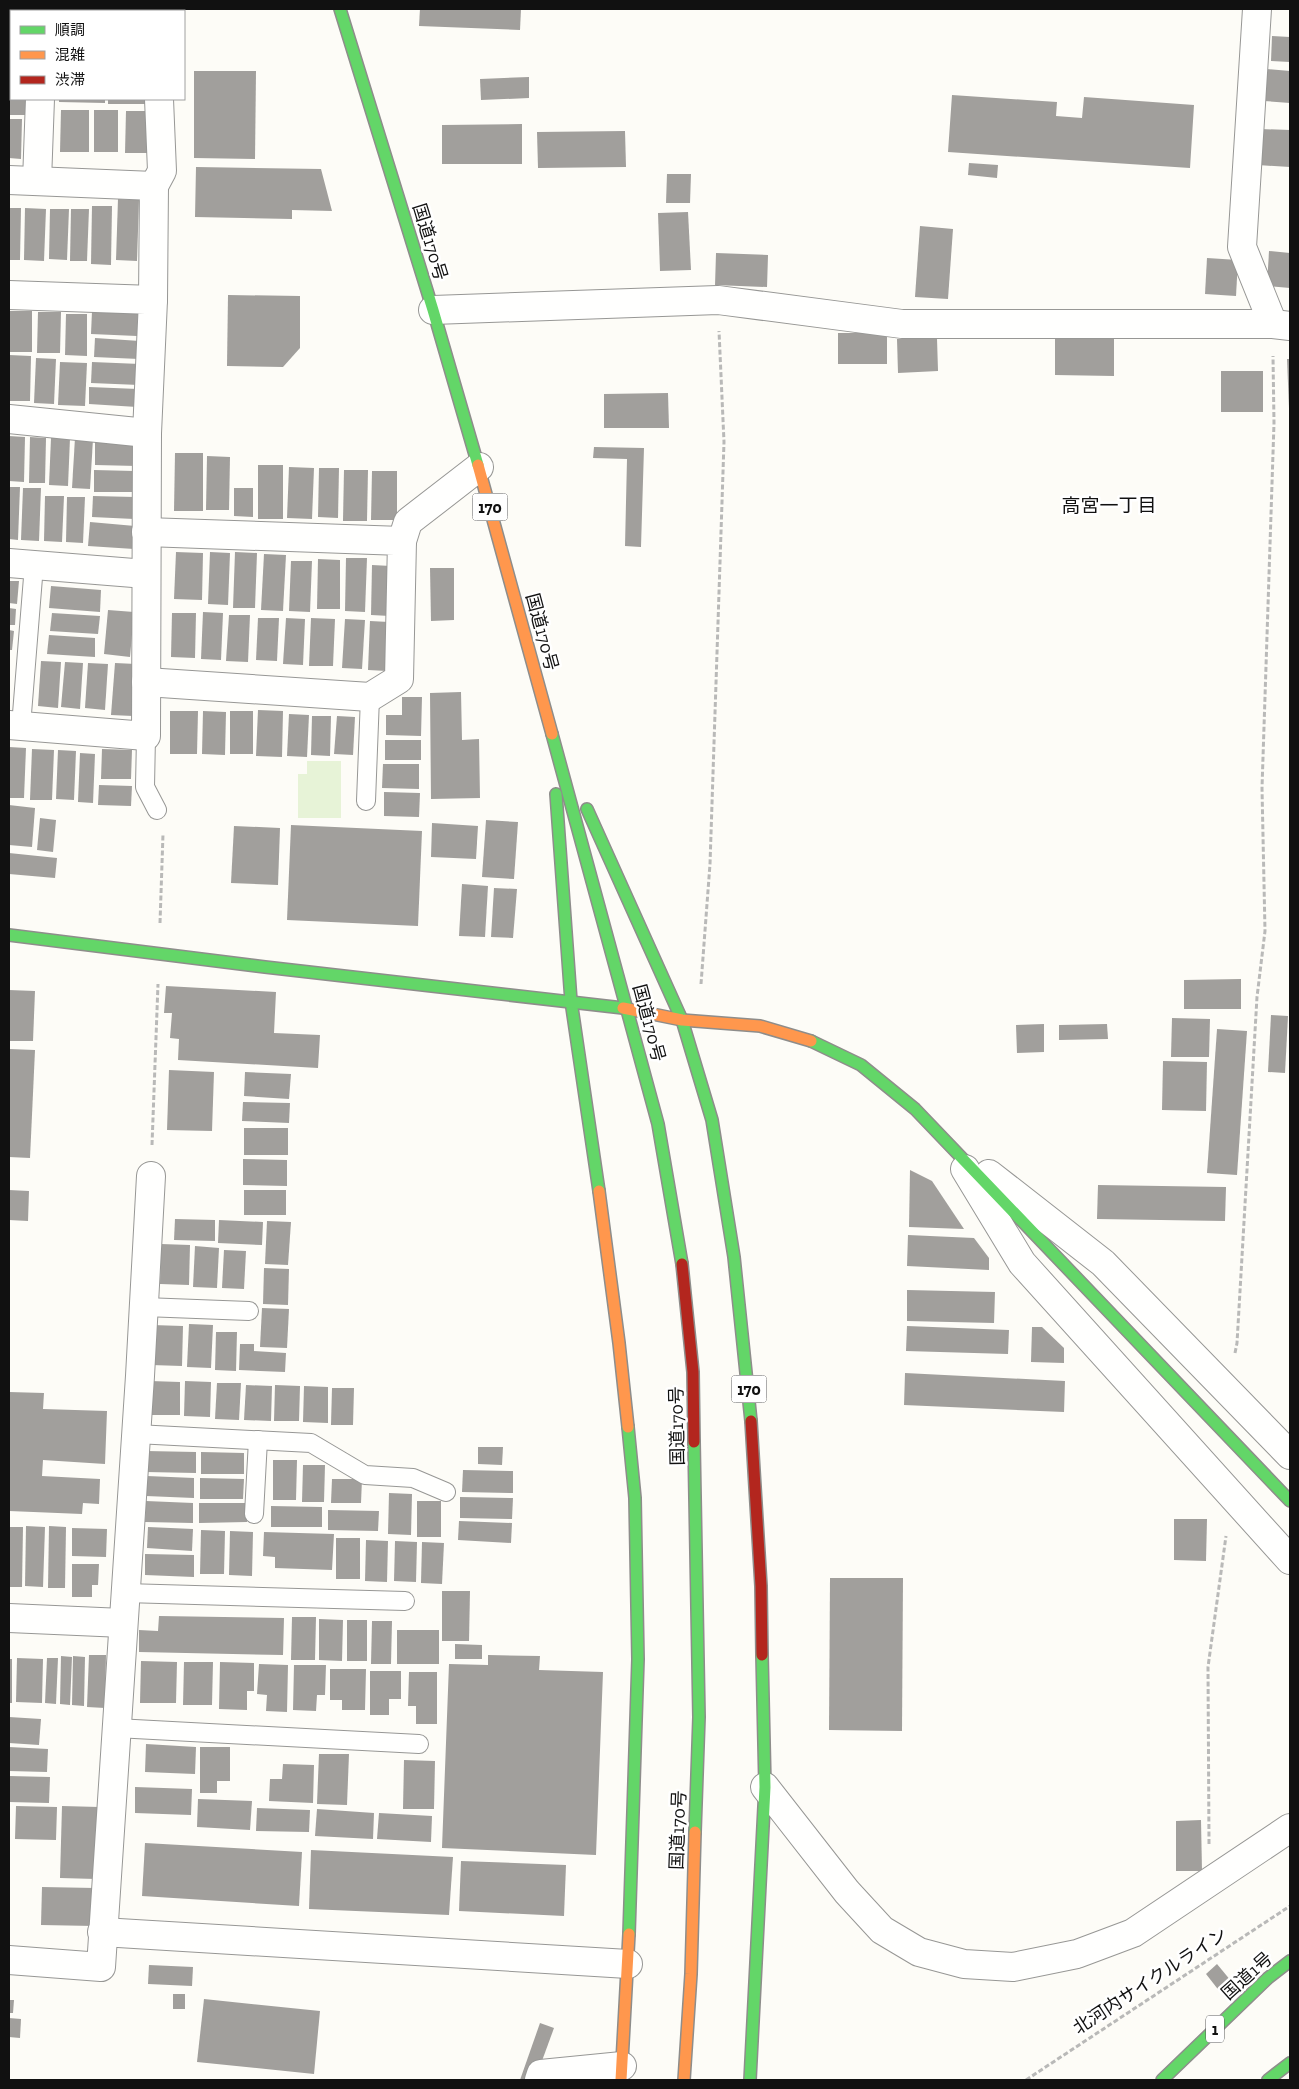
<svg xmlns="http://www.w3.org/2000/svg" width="1299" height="2089" font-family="'Zilla Slab','Noto Sans JP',serif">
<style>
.green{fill:#e7f3d7}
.building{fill:#a19f9c}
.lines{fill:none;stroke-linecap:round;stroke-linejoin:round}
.lane-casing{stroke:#979795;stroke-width:20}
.street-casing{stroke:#979795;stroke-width:30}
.fast-casing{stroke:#8e8d8b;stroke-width:14}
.slow-casing{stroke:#8e8d8b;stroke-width:14}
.jam-casing{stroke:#8e8d8b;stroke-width:14}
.path{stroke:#b9b9b8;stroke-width:3;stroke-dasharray:5 2.5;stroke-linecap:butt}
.lane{stroke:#fffffe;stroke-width:18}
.street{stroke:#fffffe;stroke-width:28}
.fast{stroke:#63d668;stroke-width:11}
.slow{stroke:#ff974d;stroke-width:11}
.jam{stroke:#b3261e;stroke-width:11}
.labels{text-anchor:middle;stroke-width:5;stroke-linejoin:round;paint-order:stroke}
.shield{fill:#fff;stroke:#585858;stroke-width:1}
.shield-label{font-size:16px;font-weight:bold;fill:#111}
.street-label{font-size:18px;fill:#111;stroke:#fff}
.neighbourhood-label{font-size:19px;fill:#111;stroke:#fff}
</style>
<rect width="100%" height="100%" fill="#fdfcf7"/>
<!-- green -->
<path class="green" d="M307,761H341V818H298V774H307Z"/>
<!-- building -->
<g class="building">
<rect x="10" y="9" width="23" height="2"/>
<rect x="68" y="9" width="49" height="2"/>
<rect x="119" y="9" width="41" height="2"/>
<path d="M420,9H521L520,30L419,26Z"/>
<path d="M1272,36L1290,37V62L1271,61Z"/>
<path d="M1267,69L1290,71V103L1264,101Z"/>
<path d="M194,71H256L255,159L194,158Z"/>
<rect x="9" y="74" width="2" height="20"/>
<path d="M529,77V98L481,100L480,79Z"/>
<path d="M952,95L1057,102L1056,116L1082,118L1084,97L1194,105L1190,168L948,152Z"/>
<path d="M9,97L29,99V115H9Z"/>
<path d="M59,99H105V103L59,102Z"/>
<rect x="108" y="99" width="46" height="5"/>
<path d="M61,110H89V152H60Z"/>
<rect x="94" y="110" width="24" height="42"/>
<path d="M126,111H152L151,153H125Z"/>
<path d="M9,119H22L21,159L9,158Z"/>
<path d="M522,124V164H442V125Z"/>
<path d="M1261,129L1290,130V167L1258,165Z"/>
<path d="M625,131L626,167L538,168L537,132Z"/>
<path d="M969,163L998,165L997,178L968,175Z"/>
<path d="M196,167L321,169L332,211L292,210V219L195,217Z"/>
<path d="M667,174H691L690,203H666Z"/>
<path d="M118,199L139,200L137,261L116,260Z"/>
<path d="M92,206H112L111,265L91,264Z"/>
<path d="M9,208H21L20,260H9Z"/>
<path d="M25,208L46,209L44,261L24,260Z"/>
<path d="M50,209H69L67,260L49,259Z"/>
<path d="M71,209H89L87,261H70Z"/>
<path d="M688,212L691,270L660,271L658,213Z"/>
<path d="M920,226L953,229L948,299L915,297Z"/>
<path d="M1269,251L1290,253V288L1267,286Z"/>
<path d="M716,253L768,255L767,287L715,285Z"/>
<path d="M1207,258L1238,260L1236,296L1205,294Z"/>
<path d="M228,295L300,296V348L283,367L227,366Z"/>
<rect x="9" y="311" width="23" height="41"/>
<path d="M92,311L138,312L137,336L91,334Z"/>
<path d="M38,312H61L60,353H37Z"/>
<path d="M66,314H87V356L65,355Z"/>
<rect x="838" y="333" width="49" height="31"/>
<path d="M95,338L140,341L139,359L94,357Z"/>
<path d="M937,338L938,371L898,373L897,339Z"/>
<path d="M1055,338H1114V376L1055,375Z"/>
<path d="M9,355L31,356L30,401H9Z"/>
<path d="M36,358L56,359L54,404L34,403Z"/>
<path d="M1287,359H1290V408H1289Z"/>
<path d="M60,362L87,363L85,406L58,405Z"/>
<path d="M92,362L140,364L139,385L91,383Z"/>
<rect x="1221" y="371" width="42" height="41"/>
<path d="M89,387L138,389L137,407L89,404Z"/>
<path d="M668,393L669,428H604V394Z"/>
<path d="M9,436L25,437L24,482L9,481Z"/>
<path d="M30,437L46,438L45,483H29Z"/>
<path d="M51,438H70L68,486L49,485Z"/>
<path d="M75,438L93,439L90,489L72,488Z"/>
<path d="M95,442H137V466L95,465Z"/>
<path d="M594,447L644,448L641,547L625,546L627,459L593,458Z"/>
<path d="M175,453H203V511H174Z"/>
<path d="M207,456L230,457L229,510H206Z"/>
<rect x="258" y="465" width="25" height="54"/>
<path d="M289,467L314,468L312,519L287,518Z"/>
<path d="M319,468H339L338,518L318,517Z"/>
<path d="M94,470L134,471V492H94Z"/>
<path d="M344,470H368L367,521H343Z"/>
<path d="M372,471H397V520H371Z"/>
<path d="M9,487H20L18,540L9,539Z"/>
<path d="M23,488H41L39,541L21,540Z"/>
<path d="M234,488H253V517L234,516Z"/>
<path d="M45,496H64L62,542L44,541Z"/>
<path d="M93,496L135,497L134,519L92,517Z"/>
<path d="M67,497H85L83,543L66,542Z"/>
<path d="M90,522L135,526L134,549L88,546Z"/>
<path d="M176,552L203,553L202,600L174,599Z"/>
<path d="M210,552L230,553L228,605L208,604Z"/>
<path d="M235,552L257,553L255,608H233Z"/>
<path d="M264,554L286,555L283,611L261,610Z"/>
<path d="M346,558H367L365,612L345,611Z"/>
<path d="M318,559L340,560V609H317Z"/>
<path d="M291,561H312L310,612L289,611Z"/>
<path d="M372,565L391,566L390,616L371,615Z"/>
<path d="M430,568H454V620L431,621Z"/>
<path d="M9,581H19L17,604L9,603Z"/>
<path d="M51,586L101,590L100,612L49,608Z"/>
<path d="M9,608L16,609L15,625H9Z"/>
<path d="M108,610L134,612L130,657L104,654Z"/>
<path d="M203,612L223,613L221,660L201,659Z"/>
<path d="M52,613L100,616L98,634L50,631Z"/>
<path d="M172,613H196L195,658L171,657Z"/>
<path d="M229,615H250L248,662L226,661Z"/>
<path d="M258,618H279L277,661L256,660Z"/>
<path d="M286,618L305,619L303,665L283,664Z"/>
<path d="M311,618L335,619L333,666H309Z"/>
<path d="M345,619L365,620L362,669L342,668Z"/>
<path d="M370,621L389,622L387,671L368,670Z"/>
<path d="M9,630L14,631L12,650H9Z"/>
<path d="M49,635L95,638V657L47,654Z"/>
<path d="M41,661L61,662L58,708L38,706Z"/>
<path d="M65,662L83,663L80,709L61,707Z"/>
<path d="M88,663L108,664L105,710L85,708Z"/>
<path d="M115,663L136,664L133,716L111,715Z"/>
<path d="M461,692L462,740L479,739L480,798L431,799L430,693Z"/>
<path d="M402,697H422L421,736L386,735V715H402Z"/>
<path d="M258,710L283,711L282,757L256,756Z"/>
<path d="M170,711H198L197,754H170Z"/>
<path d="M203,711L226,712L225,755L202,754Z"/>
<rect x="230" y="711" width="23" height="43"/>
<path d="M289,714L309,715L307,757L287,756Z"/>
<path d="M312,716H331L330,756L311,755Z"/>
<path d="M337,716L355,717L353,755L334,754Z"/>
<rect x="385" y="740" width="36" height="20"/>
<path d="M9,747L26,748L24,798H9Z"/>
<path d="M32,749L54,750L52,800H30Z"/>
<path d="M102,749L132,750L131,779H101Z"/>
<path d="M58,750L76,751L74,800L56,799Z"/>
<path d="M80,753L95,754L93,803L78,802Z"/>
<path d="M383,764H419V789L382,788Z"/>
<path d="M99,785L132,786L131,806L98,805Z"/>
<path d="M384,792L420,793L419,817L384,816Z"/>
<path d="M9,805L35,808L32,847L9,845Z"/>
<path d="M40,818L56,820L53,852L37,850Z"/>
<path d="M486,820L518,822L514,879L482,877Z"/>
<path d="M432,823L478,826L476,859L431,857Z"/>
<path d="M291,825L422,831L418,926L287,920Z"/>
<path d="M234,826L280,828L278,885L231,883Z"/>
<path d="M9,853L57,858L55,878L9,874Z"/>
<path d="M462,884L488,886L485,937L459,936Z"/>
<path d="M494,888L517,889L513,938L491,937Z"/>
<path d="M1241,979V1009H1184V980Z"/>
<path d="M166,986L276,992L274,1033L320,1035L318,1068L178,1060L179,1039L170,1038L172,1013H164Z"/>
<path d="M9,990L35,991L33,1041H9Z"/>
<path d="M1271,1015L1288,1016L1285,1073L1268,1072Z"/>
<path d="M1172,1018L1210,1019L1209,1057H1171Z"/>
<path d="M1044,1024V1052L1017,1053L1016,1025Z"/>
<path d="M1107,1024L1108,1039L1059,1040V1025Z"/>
<path d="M1217,1029L1247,1031L1237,1175L1207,1173Z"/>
<path d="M9,1049L35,1050L30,1158L9,1157Z"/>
<path d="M1163,1061L1207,1062L1206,1111L1162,1110Z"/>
<path d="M169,1070L214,1072L212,1131L167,1130Z"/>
<path d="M245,1072L291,1074L289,1099L244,1096Z"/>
<path d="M243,1102L290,1103L289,1123L242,1121Z"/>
<rect x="244" y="1128" width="44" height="27"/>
<path d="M243,1159L287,1160V1186L243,1185Z"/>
<path d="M910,1170L932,1181L964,1229L909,1227Z"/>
<path d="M1098,1185L1226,1187L1225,1221L1097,1219Z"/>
<path d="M9,1190L29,1191L28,1221L9,1220Z"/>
<rect x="244" y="1190" width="42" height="25"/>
<path d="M175,1219L215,1220V1241L174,1240Z"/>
<path d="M219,1220L263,1222L262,1245L218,1243Z"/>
<path d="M267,1221L291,1222L288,1265L265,1264Z"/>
<path d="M908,1235L974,1238L989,1258V1270L907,1266Z"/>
<path d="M161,1244L190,1245L189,1285L160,1284Z"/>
<path d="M195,1246L219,1248L217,1288L193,1287Z"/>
<path d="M224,1250L246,1251L244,1289L222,1288Z"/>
<path d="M264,1268L289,1269L288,1305L263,1304Z"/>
<path d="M907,1290L995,1292L994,1323L907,1321Z"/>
<path d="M262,1308L289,1309L287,1348L260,1347Z"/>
<path d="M189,1324L213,1325L211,1368L187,1367Z"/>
<path d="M152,1325L183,1326L182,1366L151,1365Z"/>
<path d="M907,1326L1009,1330L1008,1354L906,1351Z"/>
<path d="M1032,1327H1042L1064,1348V1363L1031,1362Z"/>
<path d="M216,1332H237L236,1371L215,1370Z"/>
<path d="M240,1344H254V1351L286,1353L285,1372L239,1370Z"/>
<path d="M905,1373L1065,1381L1064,1412L904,1405Z"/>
<path d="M150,1381L180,1382V1415H149Z"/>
<path d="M185,1381L211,1382L210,1417L184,1416Z"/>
<path d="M217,1383H241L239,1420L215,1419Z"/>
<path d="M246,1385L272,1386L271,1421L244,1420Z"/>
<path d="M275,1385L300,1386L299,1421H274Z"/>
<path d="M304,1386L328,1387V1423L303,1422Z"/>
<path d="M332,1388H354L353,1425H331Z"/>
<path d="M9,1392L44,1393L43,1409L107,1411L105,1464L43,1460L42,1476L100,1479L99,1504L83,1503L82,1514L9,1511Z"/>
<path d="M478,1447H503L502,1465L478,1464Z"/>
<path d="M146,1451L196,1452V1473L146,1472Z"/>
<path d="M201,1452L244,1453V1474H201Z"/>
<path d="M273,1460H297L296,1500H273Z"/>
<path d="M303,1465H325L324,1502H302Z"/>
<path d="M463,1470L513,1471V1493L462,1492Z"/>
<path d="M147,1476L194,1478V1498L146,1496Z"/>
<path d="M200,1478L244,1479L243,1499H200Z"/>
<path d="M332,1479H362L361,1503H331Z"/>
<path d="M389,1493L412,1494L411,1535L388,1534Z"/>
<path d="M460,1497L513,1498L512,1519L460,1518Z"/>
<path d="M146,1501L193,1503V1523L145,1522Z"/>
<rect x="417" y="1501" width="24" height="36"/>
<path d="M199,1503H246L247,1522L199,1523Z"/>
<path d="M271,1506L322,1507V1527H271Z"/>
<path d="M328,1510L379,1511L378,1531L328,1530Z"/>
<path d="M1174,1519H1207L1206,1561L1174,1560Z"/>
<path d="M459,1521L512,1523L511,1543L458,1540Z"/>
<path d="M26,1526L45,1527L43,1587L25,1586Z"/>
<path d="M49,1526L66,1527L65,1588H48Z"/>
<path d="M9,1527H23L22,1587H9Z"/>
<path d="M148,1527L193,1529L192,1551L147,1548Z"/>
<path d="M72,1528L107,1529L106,1557L72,1556Z"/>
<path d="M201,1530L225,1531L224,1574H200Z"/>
<path d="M230,1531L253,1532L252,1576L229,1575Z"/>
<path d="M264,1532L334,1534L332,1570L275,1568V1557L263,1556Z"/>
<rect x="336" y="1538" width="24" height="41"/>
<path d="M366,1540L388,1541L387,1582L365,1581Z"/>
<path d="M395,1541L417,1542L416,1582L394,1581Z"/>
<path d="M422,1542L444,1543L442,1584L421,1583Z"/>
<path d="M145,1554L194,1555V1577L145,1575Z"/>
<path d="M72,1564H99L98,1585H92V1597H72Z"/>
<path d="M830,1578H903L902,1731L829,1730Z"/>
<path d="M442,1591H470L469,1641H442Z"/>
<path d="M159,1616L284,1618L283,1655L139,1652V1630L158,1631Z"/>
<path d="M292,1617H316L315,1660H291Z"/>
<path d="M319,1619L343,1620L342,1661L319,1660Z"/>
<rect x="347" y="1620" width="20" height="41"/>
<path d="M372,1621H392L391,1664H371Z"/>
<rect x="397" y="1630" width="42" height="34"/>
<path d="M455,1644L482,1645V1659H455Z"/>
<path d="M89,1655H106L105,1708L87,1707Z"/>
<path d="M488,1655L540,1656L539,1670L603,1672L596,1855L442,1848L449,1664L488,1665Z"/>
<path d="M61,1656L72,1657L70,1705L60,1704Z"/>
<path d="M73,1656L85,1657L84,1706L72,1705Z"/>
<path d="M17,1658L43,1659L42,1703L16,1702Z"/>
<path d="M47,1658H58L56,1704L45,1703Z"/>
<rect x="9" y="1659" width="3" height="44"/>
<path d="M141,1661L177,1662L176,1703H140Z"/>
<path d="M184,1662H213L212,1705H183Z"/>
<path d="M220,1662L254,1663V1691H247V1710L219,1709Z"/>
<path d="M259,1664L288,1665L287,1712L266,1711L267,1695L257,1694Z"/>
<path d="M294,1665H326L325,1695H317L316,1711L293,1710Z"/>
<path d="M330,1669H366L365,1710H342V1700H330Z"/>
<path d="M370,1671H401V1699H389V1715H370Z"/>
<path d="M409,1672H437V1724H416V1706H408Z"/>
<path d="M9,1717L41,1719L39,1745L9,1743Z"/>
<path d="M146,1744L196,1747L195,1774L145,1772Z"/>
<path d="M9,1747L48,1749L47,1772L9,1771Z"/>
<path d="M200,1747H230V1781H217V1793H200Z"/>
<path d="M319,1754H349L347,1805L317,1804Z"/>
<path d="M404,1760L435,1761L434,1809H403Z"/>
<path d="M283,1764L314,1765L313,1803L269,1801L270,1779H282Z"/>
<path d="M9,1776L50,1777L49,1803L9,1802Z"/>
<path d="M135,1787L192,1789L191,1815L135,1813Z"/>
<path d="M198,1799L252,1801L250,1830L197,1827Z"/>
<path d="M16,1806L57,1807L56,1840L15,1839Z"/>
<path d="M62,1806L99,1807L96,1879L60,1878Z"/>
<path d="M257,1808L310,1810L309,1832L256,1831Z"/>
<path d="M317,1809L374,1813L373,1839L315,1836Z"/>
<path d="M379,1813L432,1816L431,1842L377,1839Z"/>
<path d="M1201,1820L1202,1871H1176V1821Z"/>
<path d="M145,1843L302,1852L299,1906L142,1896Z"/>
<path d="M311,1850L453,1857L449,1915L309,1909Z"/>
<path d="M461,1861L566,1865L564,1916L459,1911Z"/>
<path d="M42,1887L95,1888L94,1926L41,1925Z"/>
<path d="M1217,1964L1236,1987L1224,1997L1206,1974Z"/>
<path d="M149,1965L193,1967L192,1986L148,1984Z"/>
<rect x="173" y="1994" width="12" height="15"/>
<path d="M204,1999L320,2011L314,2074L197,2062Z"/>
<path d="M9,2000H14L13,2013H9Z"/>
<path d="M9,2018L21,2019L20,2038L9,2037Z"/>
<path d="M540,2023L554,2028L535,2080H520Z"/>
</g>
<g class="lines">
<defs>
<g id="lane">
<path d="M21,726L34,565"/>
<path d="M146,736L145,787L157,810"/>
<path d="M366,801L370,697"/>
<path d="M144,1307L249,1311"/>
<path d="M136,1434L311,1443L365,1475L413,1478L446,1492"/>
<path d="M254,1514L258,1440"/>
<path d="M125,1593L405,1601"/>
<path d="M116,1728L419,1744"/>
</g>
<g id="street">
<path d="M1257,9L1242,247L1273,324"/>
<path d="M43,11V9"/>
<path d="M9,60H11"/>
<path d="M9,180L154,186L153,300"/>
<path d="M37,181L40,99"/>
<path d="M154,186L162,171L159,99"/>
<path d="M9,295L153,300L147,433L146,736L9,725"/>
<path d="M433,310L718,300L902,324H1273L1290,326"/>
<path d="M9,419L147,433"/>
<path d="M402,541L408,522L479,467"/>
<path d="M9,563L146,574"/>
<path d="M146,682L370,697L399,679L402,541L146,532"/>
<path d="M965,1169L1022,1263L1290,1560"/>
<path d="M989,1174L1103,1263L1290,1455"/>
<path d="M9,1618L123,1623"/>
<path d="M765,1787L847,1892L882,1930L919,1952L964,1964L1013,1967L1077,1954L1133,1933L1290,1828"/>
<path d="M102,1932L628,1964"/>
<path d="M9,1960L101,1967L140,1376L151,1176"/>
<path d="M539,2080L541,2074L622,2066"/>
</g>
<g id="fast">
<path d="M340,9L433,310L478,465"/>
<path d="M552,734L658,1124L682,1264"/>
<path d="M556,794L571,1001L599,1191"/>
<path d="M587,809L682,1020L712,1120L734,1257L751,1421"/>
<path d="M9,935L265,967L623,1008"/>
<path d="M811,1041L861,1065L915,1109L1290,1501"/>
<path d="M628,1427L635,1498L638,1659L629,1934"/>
<path d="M694,1442L699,1717L695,1832"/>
<path d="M750,2080L765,1787L762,1655"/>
<path d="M1162,2080L1268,1978L1290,1961"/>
<path d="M1268,2080L1290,2063"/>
</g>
<g id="slow">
<path d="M478,465L552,734"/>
<path d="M623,1008L682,1020L760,1026L811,1041"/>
<path d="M599,1191L619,1343L628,1427"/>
<path d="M621,2080L629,1934"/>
<path d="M684,2080L691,1974L695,1832"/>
</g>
<g id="jam">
<path d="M682,1264L693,1372L694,1442"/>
<path d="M751,1421L761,1586L762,1655"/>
</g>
</defs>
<!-- lane casing -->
<use href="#lane" class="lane-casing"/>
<!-- street casing -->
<use href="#street" class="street-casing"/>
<!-- fast casing -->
<use href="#fast" class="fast-casing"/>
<!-- slow casing -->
<use href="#slow" class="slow-casing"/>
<!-- jam casing -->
<use href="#jam" class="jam-casing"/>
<!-- path -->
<g class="path">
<path d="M160,923L163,834"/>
<path d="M701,984L710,864L724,442L719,331"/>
<path d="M152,1145L158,984"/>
<path d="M1235,1353L1237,1343L1257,997L1265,931L1262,788L1274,423L1273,356"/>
<path d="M1209,1844L1208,1667L1226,1536"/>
<path d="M1026,2080L1290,1906"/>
</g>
<!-- lane -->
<use href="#lane" class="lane"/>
<!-- street -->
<use href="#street" class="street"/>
<!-- fast -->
<use href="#fast" class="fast"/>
<!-- slow -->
<use href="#slow" class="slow"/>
<!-- jam -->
<use href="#jam" class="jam"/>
</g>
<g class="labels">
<!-- shield labels -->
<g class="shield">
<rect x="472.5" y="493.5" width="35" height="27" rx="4"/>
<rect x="731.5" y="1375.5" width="35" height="27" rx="4"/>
<rect x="1206" y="2015.5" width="18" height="27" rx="4"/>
</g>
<g class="shield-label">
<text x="490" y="513">170</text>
<text x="749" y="1395">170</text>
<text x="1215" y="2035">1</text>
</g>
<!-- street labels -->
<g class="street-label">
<text transform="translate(430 242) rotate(73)" y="6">国道170号</text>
<text transform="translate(542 632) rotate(75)" y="6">国道170号</text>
<text transform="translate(649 1023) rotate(75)" y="6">国道170号</text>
<text transform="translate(677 1426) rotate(-91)" y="6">国道170号</text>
<text transform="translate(678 1830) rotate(-88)" y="6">国道170号</text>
<text transform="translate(1247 1976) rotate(-42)" y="6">国道1号</text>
<text transform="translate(1150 1981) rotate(-33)" y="6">北河内サイクルライン</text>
</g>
<!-- neighbourhood labels -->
<g class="neighbourhood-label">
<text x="1109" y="512">高宮一丁目</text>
</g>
</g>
<!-- border -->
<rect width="1299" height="2089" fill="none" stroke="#111111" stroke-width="20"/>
<!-- legend -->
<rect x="10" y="10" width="175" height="90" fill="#ffffff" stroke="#a0a0a0"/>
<rect x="20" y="26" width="25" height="8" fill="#63d668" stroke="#a0a0a0"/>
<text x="55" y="35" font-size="15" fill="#111111">順調</text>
<rect x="20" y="51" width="25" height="8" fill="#ff974d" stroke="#a0a0a0"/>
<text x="55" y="60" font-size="15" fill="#111111">混雑</text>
<rect x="20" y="76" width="25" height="8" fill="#b3261e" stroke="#a0a0a0"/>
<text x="55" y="85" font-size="15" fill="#111111">渋滞</text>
</svg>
